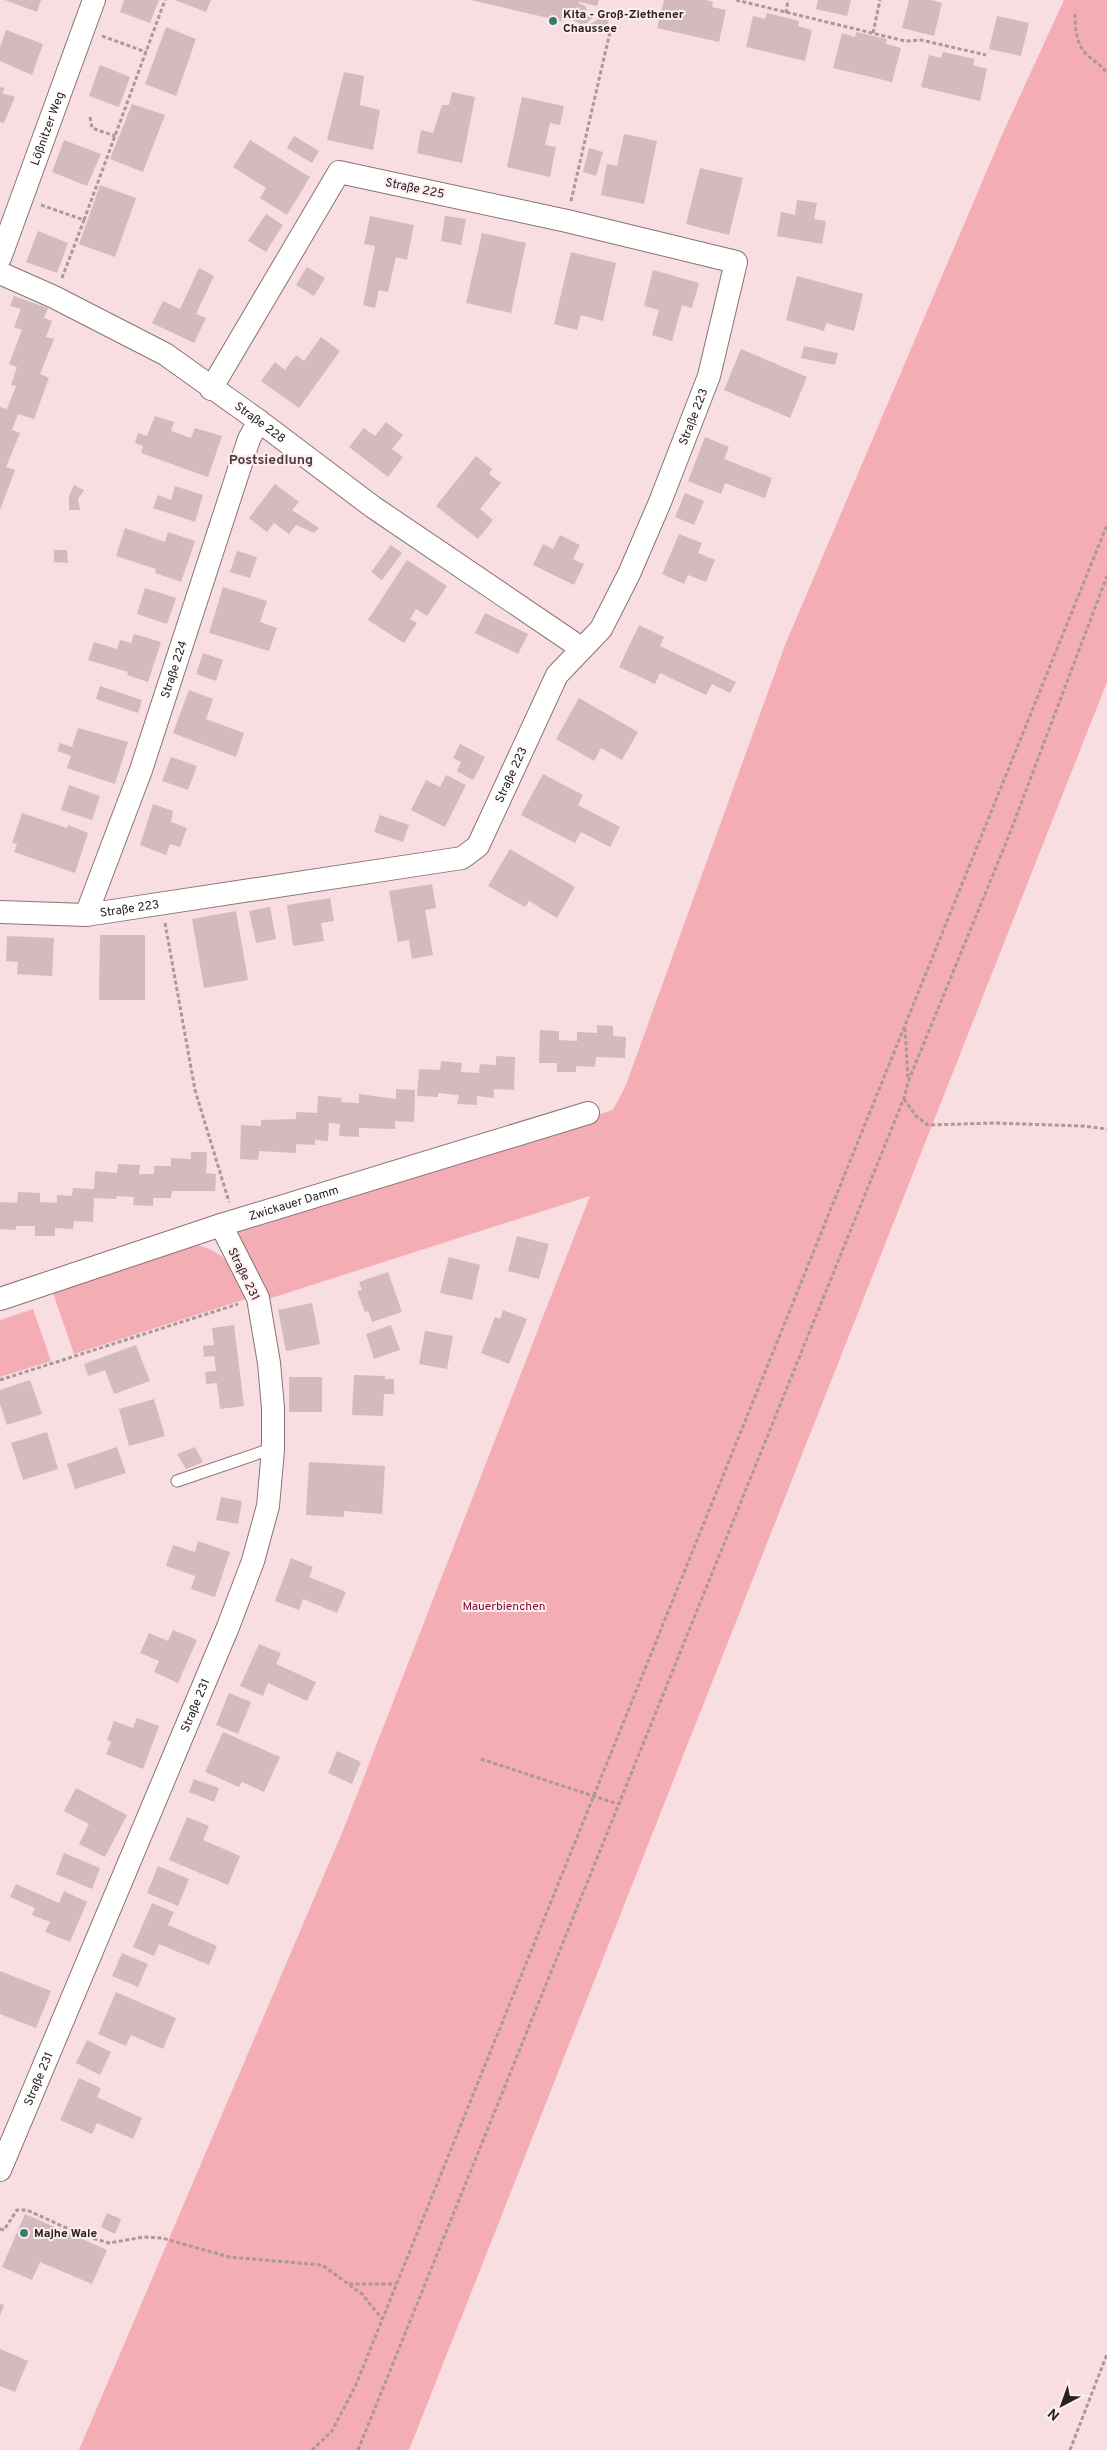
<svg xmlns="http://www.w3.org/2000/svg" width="1107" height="2450" font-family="Overpass,sans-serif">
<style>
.green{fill:#f4acb5}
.building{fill:#d3babc}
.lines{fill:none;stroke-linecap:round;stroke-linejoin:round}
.service-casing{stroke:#8a7375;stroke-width:13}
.minor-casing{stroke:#8a7375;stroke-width:24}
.path{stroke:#ab9899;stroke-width:3;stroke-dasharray:4 2.5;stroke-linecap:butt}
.service{stroke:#fff;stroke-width:11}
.minor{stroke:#fff;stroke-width:22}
.poi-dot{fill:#377b6e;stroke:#feeeef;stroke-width:2}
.labels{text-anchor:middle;stroke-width:4;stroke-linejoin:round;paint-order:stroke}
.poi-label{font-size:12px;font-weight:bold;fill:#2a2122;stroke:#feeeef;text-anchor:start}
.street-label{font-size:12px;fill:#2a2122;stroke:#feeeef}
.park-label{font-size:12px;fill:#7f0a2f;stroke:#feeeef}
.neighbourhood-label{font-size:14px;font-weight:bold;fill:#503c3e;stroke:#feeeef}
</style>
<rect width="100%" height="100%" fill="#f8dee0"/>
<!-- green -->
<g class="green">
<path d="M1064,0H1107V682L409,2450H79L344,1828L590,1196L265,1300L229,1230L613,1110L626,1085L785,645L1002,135Z"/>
<path d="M197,1245C227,1253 237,1269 246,1299L74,1354L51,1287L184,1247Z"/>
<path d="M33,1309L51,1361L0,1377V1320Z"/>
</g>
<!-- building -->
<g class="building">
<path d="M5,0H41L37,12Z"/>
<path d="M124,0H159L150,23L120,12Z"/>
<path d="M175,0H211L206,12Z"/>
<path d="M471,0H599L597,6L579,2V4L584,5L587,9L584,14L593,17L587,23L580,24L569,18L566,10L564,9L561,21Z"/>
<path d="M664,0H706L713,2L712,7L726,10L719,42L657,28Z"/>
<path d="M818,0H851L847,16L816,9Z"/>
<path d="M909,0H931L942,3L934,36L902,28Z"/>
<path d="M611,11L606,31L586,27Z"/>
<path d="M767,13L799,21L798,26L812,30L805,61L746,47L753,16L765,19Z"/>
<path d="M997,16L1029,23L1021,56L989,49Z"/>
<path d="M166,27L196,39L176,96L145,84Z"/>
<path d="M6,30L43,44L32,75L0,61V47Z"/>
<path d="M856,32L887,39L886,44L901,48L892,82L833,68L842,33L855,37Z"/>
<path d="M943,52L975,59L973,65L987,69L980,101L921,87L929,55L941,58Z"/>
<path d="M100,65L130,77L119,107L89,96Z"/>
<path d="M344,72L364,76L360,105L380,110L373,150L327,140Z"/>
<path d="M0,87L5,88L2,93L15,97L4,123L0,122Z"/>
<path d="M452,92L475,97L462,163L417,153L421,130L433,133L442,105H449Z"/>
<path d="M522,97L564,106L560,125L550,123L545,145L556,147L550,177L507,167Z"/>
<path d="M132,104L165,115L143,172L110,159Z"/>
<path d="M624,134L657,141L644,204L601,195L607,164L617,166Z"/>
<path d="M294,136L319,151L312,163L287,148Z"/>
<path d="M64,140L101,154L87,186L52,172Z"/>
<path d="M250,140L310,177L287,215L260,198L266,188L233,167Z"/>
<path d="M589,148L603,152L596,176L583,172Z"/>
<path d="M700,168L743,178L729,235L686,224Z"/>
<path d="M100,185L136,198L115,257L79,244Z"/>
<path d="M797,200L817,203L814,219L826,221L822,244L777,236L781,212L795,215Z"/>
<path d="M266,214L283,225L266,252L248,241Z"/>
<path d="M370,216L414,225L407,260L396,257L388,292L379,290L375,308L363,305L375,246L364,244Z"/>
<path d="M445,216L466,219L461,245L441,241Z"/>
<path d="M38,231L68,243L57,273L26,262Z"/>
<path d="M482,233L526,243L511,313L466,303Z"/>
<path d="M571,252L616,263L603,321L581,315L577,330L554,324Z"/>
<path d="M307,267L325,278L314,296L296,285Z"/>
<path d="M199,268L214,276L196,314L206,318L194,343L152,323L163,301L180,309Z"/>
<path d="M653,270L699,283L692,308L682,305L672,341L652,335L659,310L644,306Z"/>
<path d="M797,276L863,294L854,331L826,323L824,331L786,320Z"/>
<path d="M14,296L48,308L44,318L52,321L46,337L54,339L40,374L49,378L34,419L18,414L12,430L20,433L6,467L15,470L0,510V407L7,409L16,386L11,385L17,367L9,364L22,330L14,327L21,309L10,306Z"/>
<path d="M321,337L340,351L299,408L261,381L275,362L285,370L296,355L304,361Z"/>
<path d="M804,346L838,353L835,365L801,358Z"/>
<path d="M741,349L807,377L790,418L724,390Z"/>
<path d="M155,416L174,422L171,431L191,438L195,428L222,436L208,477L141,453L143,446L135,443L138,433L147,436Z"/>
<path d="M386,422L403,435L392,449L403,457L388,477L349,447L364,428L375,436Z"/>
<path d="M705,437L729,447L724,459L772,478L765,498L725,483L721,494L688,481Z"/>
<path d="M476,456L492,469L489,474L501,483L480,509L493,520L478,539L436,506Z"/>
<path d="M275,484L299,502L292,510L319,528L314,533L296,525L289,534L274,523L267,532L249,518Z"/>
<path d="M74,485L84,490L78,499L80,510H69V496Z"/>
<path d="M175,486L203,495L195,522L153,508L158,495L171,500Z"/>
<path d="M685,493L704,501L694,525L675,517Z"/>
<path d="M125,528L165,542L168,532L195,541L181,582L155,573L156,569L116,556Z"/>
<path d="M679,534L702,543L698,553L715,560L706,582L688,575L684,584L662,574Z"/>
<path d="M560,535L580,545L573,559L584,564L574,585L533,565L543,544L553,549Z"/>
<path d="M391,545L402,553L382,580L371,572Z"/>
<path d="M54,550H67L68,563L54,562Z"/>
<path d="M237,551L257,557L250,578L230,572Z"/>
<path d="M407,560L447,586L427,616L416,609L410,619L417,623L404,643L368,620Z"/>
<path d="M223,587L267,601L260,622L277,628L269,651L209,633Z"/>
<path d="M145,588L176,598L167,624L137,614Z"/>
<path d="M485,613L528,634L518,654L475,633Z"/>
<path d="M639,625L664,637L660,646L736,682L730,693L712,684L706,695L660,673L655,684L619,667Z"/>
<path d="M134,634L161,642L148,682L127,675L128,672L88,660L94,642L117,649L120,640L131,643Z"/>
<path d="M203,653L223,660L216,681L196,674Z"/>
<path d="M100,686L142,700L138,713L96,699Z"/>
<path d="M189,690L213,699L206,719L244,733L236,757L173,733Z"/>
<path d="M579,698L638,732L622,760L601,748L594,761L556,739Z"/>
<path d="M78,728L128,742L115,784L67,768L71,756L57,751L60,743L72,747Z"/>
<path d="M460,744L485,757L473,780L457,771L461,762L453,758Z"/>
<path d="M171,757L197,766L188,790L162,781Z"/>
<path d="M543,774L583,795L578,805L620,827L610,847L581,832L575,843L521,815Z"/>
<path d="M446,775L466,785L445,827L411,810L426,780L440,787Z"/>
<path d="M69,785L100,796L92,820L61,810Z"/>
<path d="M153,804L173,811L171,822L187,828L180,847L170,844L166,855L140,845Z"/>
<path d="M22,813L67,828L68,825L88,833L75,873L14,852L17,844L12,843Z"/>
<path d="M380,815L409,825L403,842L374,832Z"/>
<path d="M510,849L575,887L557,918L529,901L525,907L488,886Z"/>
<path d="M432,884L436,908L425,910L433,955L412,959L409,940L398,942L389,891Z"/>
<path d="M330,898L334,921L321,923L324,941L293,946L287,905Z"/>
<path d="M270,907L276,939L256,943L249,911Z"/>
<path d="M236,911L248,980L204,988L192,919Z"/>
<path d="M100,935H145V1000H99Z"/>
<path d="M7,936L54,938L52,976L17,974L18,962L6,961Z"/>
<path d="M597,1025L613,1026V1036L626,1037L625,1058L596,1057L595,1067L576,1066V1072H557V1063H539L540,1030L559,1031V1040L577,1041V1032L597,1033Z"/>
<path d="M496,1056L515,1057L514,1090L494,1089V1098L477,1096V1105L457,1104L459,1095L438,1093V1097L417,1096L419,1069L440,1070L441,1061L462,1063L461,1072L479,1073L480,1064L496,1065Z"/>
<path d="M396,1089L415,1090L414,1122L395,1121V1129L359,1128V1137L339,1136L340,1124L329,1123L328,1141L315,1140V1145L296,1144V1153L259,1151L258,1160L240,1159L241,1125L261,1126V1120L296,1119V1112L317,1113L318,1096L342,1098L341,1102L359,1103V1094L396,1099Z"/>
<path d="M191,1152H207L206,1173L216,1174L215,1191H172L171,1198H153V1206L133,1205L134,1197L117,1196L116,1199L94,1198L93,1222L74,1221L73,1229L55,1228V1236H35V1226H16V1230L0,1229V1202L17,1203L18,1192L40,1193V1202L57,1203V1195L72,1196L73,1188L94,1189L95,1171L117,1173L118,1164L140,1165L139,1174H154V1166H171V1158L191,1159Z"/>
<path d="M517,1236L549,1244L539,1279L508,1271Z"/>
<path d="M449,1257L480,1265L472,1300L440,1293Z"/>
<path d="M388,1272L402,1312L372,1322L368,1311L365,1312L357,1291L362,1290L359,1282Z"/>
<path d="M312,1303L320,1344L286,1351L278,1310Z"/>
<path d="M503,1310L527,1319L509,1364L481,1353L495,1317L500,1319Z"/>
<path d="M234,1325L244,1406L220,1409L217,1383L206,1384L205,1372L216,1371L214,1356L204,1357L203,1346L214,1345L212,1328Z"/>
<path d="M391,1325L400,1350L374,1359L366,1334Z"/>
<path d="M425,1331L453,1336L447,1369L419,1364Z"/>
<path d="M136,1345L150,1381L114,1394L105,1370L88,1376L84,1364Z"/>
<path d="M354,1375L385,1376V1379H394V1394H384L383,1416L352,1415Z"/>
<rect x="289" y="1377" width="33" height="35"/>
<path d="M30,1380L42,1414L7,1425L0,1404V1390Z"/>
<path d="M154,1399L165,1436L129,1446L119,1409Z"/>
<path d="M47,1432L58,1469L23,1480L11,1443Z"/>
<path d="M117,1447L126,1473L75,1489L67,1464Z"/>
<path d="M195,1447L203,1462L186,1469L177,1454Z"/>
<path d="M309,1462L385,1466L382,1514L344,1511V1517L306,1515Z"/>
<path d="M221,1497L242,1501L238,1524L216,1520Z"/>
<path d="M198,1541L230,1552L215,1597L191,1589L195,1576L166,1566L173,1545L195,1552Z"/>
<path d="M291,1558L313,1567L309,1577L346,1592L337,1613L303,1599L299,1610L275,1601Z"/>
<path d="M173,1630L197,1640L178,1683L154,1672L159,1661L140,1653L149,1633L168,1641Z"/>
<path d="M259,1644L281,1653L276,1664L316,1682L307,1701L268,1683L263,1696L240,1686Z"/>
<path d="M229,1693L251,1702L238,1734L216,1725Z"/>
<path d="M137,1718L159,1726L143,1769L106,1754L111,1742L107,1740L114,1721L133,1728Z"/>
<path d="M223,1732L280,1757L264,1792L242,1782L239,1787L205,1772Z"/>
<path d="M337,1751L361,1762L352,1784L328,1773Z"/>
<path d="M194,1779L219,1788L214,1802L189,1792Z"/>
<path d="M76,1788L127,1815L105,1857L79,1844L89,1824L64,1811Z"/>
<path d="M187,1817L209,1826L203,1840L240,1856L228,1885L169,1860Z"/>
<path d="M64,1853L100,1868L92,1889L56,1874Z"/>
<path d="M158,1866L189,1879L178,1906L147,1893Z"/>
<path d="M16,1884L59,1903L64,1891L87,1902L70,1942L45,1932L50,1922L32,1915L35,1908L10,1897Z"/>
<path d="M152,1903L174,1912L168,1925L217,1946L209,1965L159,1944L154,1956L133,1947Z"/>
<path d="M122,1953L148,1964L138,1987L112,1976Z"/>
<path d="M0,1971L51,1991L36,2028L0,2014Z"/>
<path d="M116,1992L176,2018L163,2049L131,2035L126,2046L98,2034Z"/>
<path d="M87,2040L111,2052L100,2075L76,2063Z"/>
<path d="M79,2078L101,2088L97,2097L142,2118L133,2139L97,2123L92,2134L60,2120Z"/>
<path d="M107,2213L121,2219L115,2234L101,2227Z"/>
<path d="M25,2214L107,2250L92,2284L40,2262L32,2280L2,2267Z"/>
<path d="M0,2304L4,2305L0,2316Z"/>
<path d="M0,2349L28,2361L15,2392L0,2386Z"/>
</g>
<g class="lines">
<defs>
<path id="service" d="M177,1481L265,1451L273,1450"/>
<g id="minor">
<path id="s1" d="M0,258L94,0"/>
<path id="s2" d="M0,273L54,297L165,354L259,421L373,507L581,648"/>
<path id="s3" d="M0,912L86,915L462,858L478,846L557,675L601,629L629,574L660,502L709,376L736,262L567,221L339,172L211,389"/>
<path id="s4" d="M86,915L141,770L249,439L259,421"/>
<path id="s5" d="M0,1299L221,1225L588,1113"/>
<path id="s6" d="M0,2170L228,1627L253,1561L268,1506L273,1450V1408L269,1363L258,1298L221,1225"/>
</g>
</defs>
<!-- service casing -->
<use href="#service" class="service-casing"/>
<!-- minor casing -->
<use href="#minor" class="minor-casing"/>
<!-- path -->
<g class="path">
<path d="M736,0L905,41L921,40L986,55"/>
<path d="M786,13L788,0"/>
<path d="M1075,14C1075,29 1076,43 1087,55C1095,62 1102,65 1107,74"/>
<path d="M873,33L880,0"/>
<path d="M102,36L146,52"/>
<path d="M90,117L92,128L115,136"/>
<path d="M571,201L610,32"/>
<path d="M41,205L84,220L165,0"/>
<path d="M62,278L84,220"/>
<path d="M165,923L195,1090L229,1202"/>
<path d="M905,1028L908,1079"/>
<path d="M904,1099L916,1116L928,1125L995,1123L1082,1126L1107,1129"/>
<path d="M0,1380L238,1304"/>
<path d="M481,1759L618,1804"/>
<path d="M0,2229L4,2230L17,2210H27L82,2235L109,2243L144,2237L162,2238L229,2257L322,2265L362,2294L382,2319"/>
<path d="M349,2284H396"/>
<path d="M312,2450L332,2431L355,2387L1107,525"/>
<path d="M358,2450L904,1098L908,1082L1008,838L1107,576"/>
<path d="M1070,2450L1107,2354"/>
</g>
<!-- service -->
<use href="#service" class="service"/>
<!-- minor -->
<use href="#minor" class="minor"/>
</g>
<!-- markers -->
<g class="poi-dot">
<circle cx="553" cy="21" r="5"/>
<circle cx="24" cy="2233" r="5"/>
</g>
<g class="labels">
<!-- poi labels -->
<g class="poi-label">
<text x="563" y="18">Kita - Groß-Ziethener<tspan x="563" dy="14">Chaussee</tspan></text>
<text x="34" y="2237">Majhe Wale</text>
</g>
<!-- street labels -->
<g class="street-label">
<text dy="4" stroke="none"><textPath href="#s1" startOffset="138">Lößnitzer Weg</textPath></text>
<text transform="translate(415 188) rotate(12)" y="4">Straße 225</text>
<text dy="4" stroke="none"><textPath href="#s3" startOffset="970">Straße 223</textPath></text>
<text dy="4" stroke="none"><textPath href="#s2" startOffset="301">Straße 228</textPath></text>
<text dy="4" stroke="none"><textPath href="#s4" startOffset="261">Straße 224</textPath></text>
<text dy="4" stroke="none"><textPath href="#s3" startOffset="565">Straße 223</textPath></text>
<text dy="4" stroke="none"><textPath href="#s3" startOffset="130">Straße 223</textPath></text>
<text dy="4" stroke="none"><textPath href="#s5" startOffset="309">Zwickauer Damm</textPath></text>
<text transform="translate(244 1274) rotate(64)" y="4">Straße 231</text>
<text dy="4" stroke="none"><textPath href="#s6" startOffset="504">Straße 231</textPath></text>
<text dy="4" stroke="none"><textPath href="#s6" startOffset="99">Straße 231</textPath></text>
</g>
<!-- park labels -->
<g class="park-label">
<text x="504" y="1610">Mauerbienchen</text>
</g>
<!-- neighbourhood labels -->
<g class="neighbourhood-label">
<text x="271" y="464">Postsiedlung</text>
</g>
</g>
<!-- north arrow -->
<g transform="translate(1062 2405) rotate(221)" stroke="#feeeef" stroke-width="4" paint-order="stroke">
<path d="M0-4L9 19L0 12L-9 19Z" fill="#2a2122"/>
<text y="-8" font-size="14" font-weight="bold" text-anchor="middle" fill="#2a2122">N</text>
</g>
</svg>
